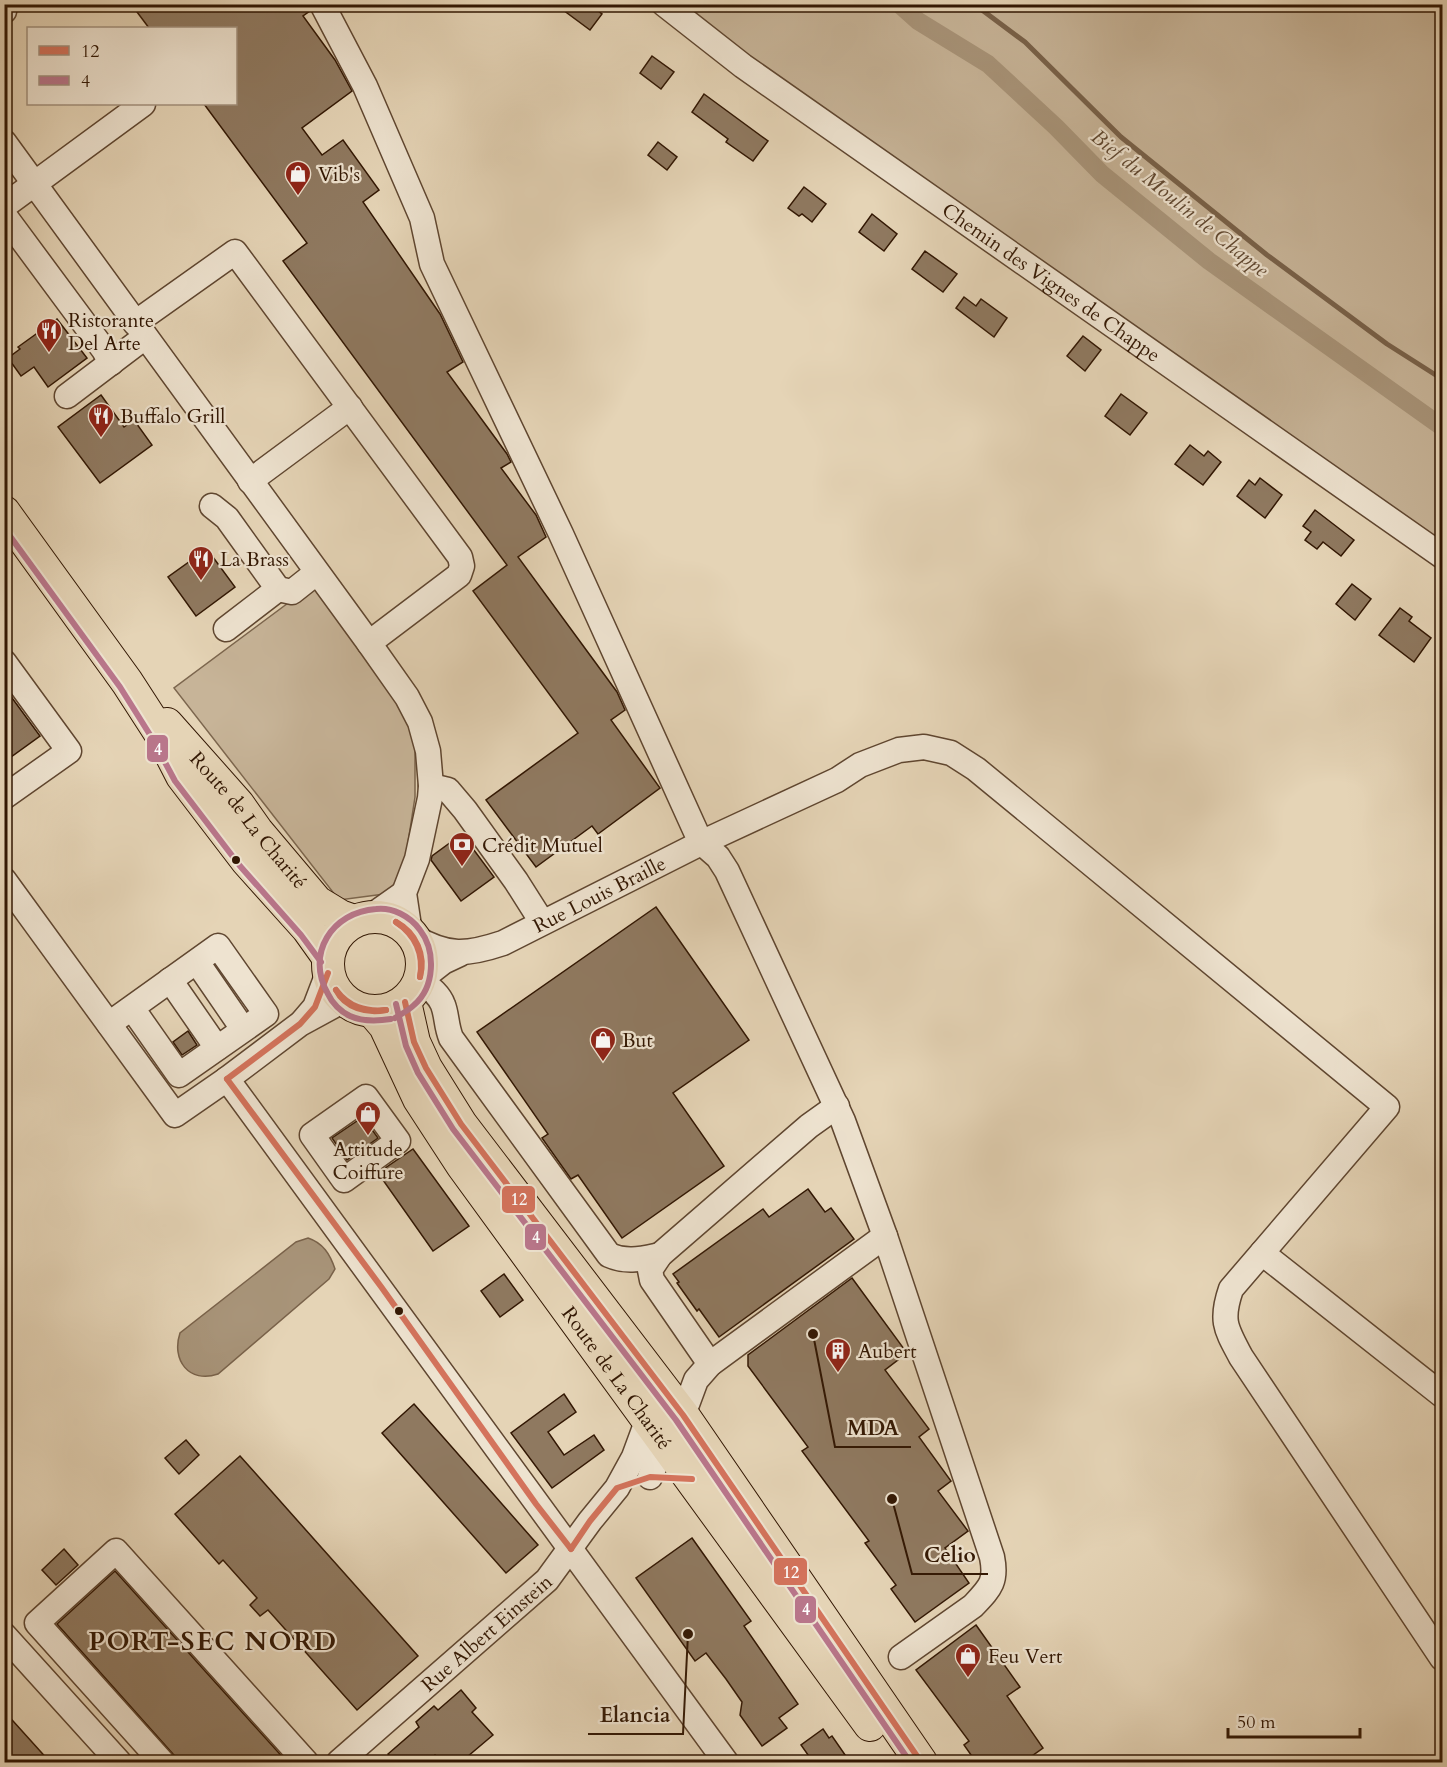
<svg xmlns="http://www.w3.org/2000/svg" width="1447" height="1767" font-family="Cardo,serif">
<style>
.green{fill:#c7b498;stroke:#7c664e;stroke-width:1.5}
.water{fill:#a89479;stroke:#79624a;stroke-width:1.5}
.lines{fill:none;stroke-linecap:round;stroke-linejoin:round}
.stream{stroke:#79624a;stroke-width:5}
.canal{stroke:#a89479;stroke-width:18}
.building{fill:#8f7960;stroke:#321703;stroke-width:1.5}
.minor-casing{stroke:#5f4630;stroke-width:27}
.major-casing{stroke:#321703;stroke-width:34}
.minor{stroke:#eee3d0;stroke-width:24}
.major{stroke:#e5d4b6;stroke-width:32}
.bus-1-casing{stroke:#eee3d0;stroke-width:10}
.bus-2-casing{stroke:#eee3d0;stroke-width:10}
.bus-1{stroke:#d4735c;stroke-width:6}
.bus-2{stroke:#b9768b;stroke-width:6}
.bus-dot{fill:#321703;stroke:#eee3d0;stroke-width:2}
.labels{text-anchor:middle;stroke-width:4.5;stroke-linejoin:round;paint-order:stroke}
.poi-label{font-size:20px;fill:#321703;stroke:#eee3d0;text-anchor:start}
.street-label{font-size:20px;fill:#321703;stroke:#eee3d0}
.water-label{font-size:21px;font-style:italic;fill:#614932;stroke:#eee3d0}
.district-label{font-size:26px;font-weight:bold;letter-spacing:1.5px;fill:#321703;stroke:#eee3d0}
.leader{fill:none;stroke:#321703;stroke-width:2}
.callout-dot{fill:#321703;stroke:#eee3d0;stroke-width:2}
.callout-label{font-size:21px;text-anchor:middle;font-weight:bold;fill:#321703;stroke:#eee3d0;stroke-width:4.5;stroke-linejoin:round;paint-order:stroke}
.line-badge{stroke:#eee3d0;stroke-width:2}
.badge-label{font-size:16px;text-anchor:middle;font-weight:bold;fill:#fff}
</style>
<rect width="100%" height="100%" fill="#e5d4b6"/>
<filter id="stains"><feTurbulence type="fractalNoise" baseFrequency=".00333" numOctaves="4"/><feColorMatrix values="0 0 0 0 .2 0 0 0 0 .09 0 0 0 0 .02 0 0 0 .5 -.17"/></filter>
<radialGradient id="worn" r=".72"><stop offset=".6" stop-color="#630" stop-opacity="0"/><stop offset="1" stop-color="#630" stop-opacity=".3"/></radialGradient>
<!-- green -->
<g class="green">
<path d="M664,5H1442V556Z"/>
<path d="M315,583L415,729V797L405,862L392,893L339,900L174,688Z"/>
</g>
<!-- water -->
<path class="water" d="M308,1238C323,1243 330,1254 335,1269L329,1279L218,1374C189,1384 171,1360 180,1333L296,1242Z"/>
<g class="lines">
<!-- stream -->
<path class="stream" d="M974,4L1025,42L1121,137L1267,255L1387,344L1442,379"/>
<!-- canal -->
<path class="canal" d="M899,4L918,21L988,64L1056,127L1102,174L1209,261L1442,427"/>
</g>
<!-- building -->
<g class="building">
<path d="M131,4H308L310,11L303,16L335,60L352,91L302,128L322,155L343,140L379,190L363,202L440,314L463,362L447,372L507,454L511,462L501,468L536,515L546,537L518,557L617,692L625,710L611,720L660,788L598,834L592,826L536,867L486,800L578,733L473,591L507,565L283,261L307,243L204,104H236V28H149Z"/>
<path d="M555,4H589L602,14L590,30Z"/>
<path d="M652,56L674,72L661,89L640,73Z"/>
<path d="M704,94L768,141L753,161L726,142L728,139L692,112Z"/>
<path d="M658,142L677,157L667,170L648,155Z"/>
<path d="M804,187L826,204L812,222L802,214L799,216L788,208Z"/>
<path d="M872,214L897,234L884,251L859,232Z"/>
<path d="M925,251L957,274L943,292L912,269Z"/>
<path d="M964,297L976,306L981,299L1007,318L994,337L956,308Z"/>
<path d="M57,319L87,358L48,387L34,367L21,376L8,358L20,349L18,347Z"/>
<path d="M1083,336L1101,350L1085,371L1067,356Z"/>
<path d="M1121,394L1147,413L1130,435L1105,416Z"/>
<path d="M101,395L124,427L134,420L152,445L100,483L58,427Z"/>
<path d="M1190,445L1204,456L1208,451L1221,462L1203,485L1175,464Z"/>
<path d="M1260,478L1282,495L1265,518L1237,496L1249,480L1255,485Z"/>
<path d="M1315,510L1354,540L1341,556L1323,542L1317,549L1305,540L1311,532L1303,526Z"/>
<path d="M207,549L235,587L196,616L168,577Z"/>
<path d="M1352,584L1371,599L1355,620L1336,604Z"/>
<path d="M1400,608L1412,617L1409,621L1431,638L1414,662L1379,635Z"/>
<path d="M4,687L40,736L4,762Z"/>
<path d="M462,834L494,877L461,901L431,860L432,856Z"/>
<path d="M656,907L749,1040L673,1093L724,1166L622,1238L578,1175L571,1179L542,1138L548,1134L477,1032Z"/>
<path d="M188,1031L197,1045L182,1055L173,1042Z"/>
<path d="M363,1117L378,1138L347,1160L332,1138Z"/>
<path d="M413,1149L469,1226L433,1251L378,1173Z"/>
<path d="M808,1189L825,1212L831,1208L854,1239L719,1337L699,1309L697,1311L677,1283L679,1282L673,1274L763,1209L769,1217Z"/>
<path d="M504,1274L523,1300L500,1317L481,1291Z"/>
<path d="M852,1278L907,1353L885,1370L929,1429L919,1437L951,1481L938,1491L968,1531L945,1548L969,1583L915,1622L891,1589L896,1585L865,1543L869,1541L802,1451L808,1447L748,1366V1355Z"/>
<path d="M564,1394L576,1412L548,1432L564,1455L594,1435L604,1450L552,1488L511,1433Z"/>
<path d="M414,1404L538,1545L506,1573L382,1433Z"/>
<path d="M186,1440L199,1455L179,1474L165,1458Z"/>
<path d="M240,1456L418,1656L357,1710L268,1610L260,1616L250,1605L257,1598L223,1560L219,1564L175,1514Z"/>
<path d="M692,1538L751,1621L744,1626L798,1704L779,1718L787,1728L762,1746L740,1715L742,1702L726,1679L706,1653L695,1661L636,1578Z"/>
<path d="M64,1549L78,1565L56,1585L42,1570Z"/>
<path d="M115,1571L287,1762H181L173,1754L57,1624Z"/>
<path d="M976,1625L1020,1687L1007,1696L1043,1748L1032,1756L1037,1762H976L964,1745L969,1741L916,1670Z"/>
<path d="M461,1690L476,1708L472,1712L493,1735L461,1762H442L435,1755L426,1762H395L388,1754L419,1727L416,1722L434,1706L438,1710Z"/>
<path d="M4,1711L50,1762H4Z"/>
<path d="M823,1729L829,1738L832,1736L850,1762H813L801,1745Z"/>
</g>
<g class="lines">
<defs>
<g id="minor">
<path d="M322,4L365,86L422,218L432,264L561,534L701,843"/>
<path id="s1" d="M664,4L743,66L1442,556"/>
<path d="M4,11L5,4"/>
<path d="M4,142L369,643L407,697L420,722L428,751L431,786L430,798L417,859L404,893L410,933"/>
<path d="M4,206L143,104"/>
<path d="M4,215L104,350L111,363"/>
<path d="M135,323L235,252L460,557L462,566L459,575L369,643"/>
<path d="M67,396L145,337"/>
<path d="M250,481L350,407"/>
<path d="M212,506L227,518L278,589L292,592L316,573"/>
<path d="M226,629L278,589"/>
<path d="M4,662L69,751L4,797"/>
<path d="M431,786L448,790L465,810L516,881L542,922"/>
<path d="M702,843L718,857L727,871L843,1121L885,1236L992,1557C997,1582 990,1588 973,1606L901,1657"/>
<path d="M4,880L175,1115L227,1079L300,1024L344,1000"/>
<path d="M370,917L404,893"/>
<path id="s2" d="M414,937C448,957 467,955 503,943L701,843L837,780L860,765L899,750L924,747L951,753L976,769L1387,1107L1231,1289C1220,1321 1226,1329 1241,1357L1442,1658"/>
<path d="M460,954L443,962L420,980C429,987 439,994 443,1005C447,1015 446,1026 451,1038L609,1255C627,1263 641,1259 660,1255"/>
<path d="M197,962L243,1029"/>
<path d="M170,980L217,1048"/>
<path d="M303,1021L315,1007L328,973"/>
<path d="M109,1024L218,946L266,1014L179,1075L132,1008"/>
<path d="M227,1079L726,1762"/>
<path d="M366,1097L398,1141L344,1180L312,1135Z"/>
<path d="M1262,1253L1442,1395"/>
<path d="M710,1364L652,1280L650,1270L660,1255L809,1126L837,1106"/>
<path d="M683,1415L696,1380L710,1364L885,1236"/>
<path d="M650,1477L665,1442L666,1428"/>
<path d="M4,1635L119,1762"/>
<path d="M162,1762L37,1623L116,1551L306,1762"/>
<path id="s3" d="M339,1762L547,1580L590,1521L617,1488L634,1457L648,1419"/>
</g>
<g id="major">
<path d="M4,512L127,682L160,733L182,776L247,861L308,929L328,957"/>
<path id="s4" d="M167,724L238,804L257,831L317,902L340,916L354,921"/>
<circle cx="375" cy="964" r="47"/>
<path d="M405,1002L414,1042L426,1068L461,1124L683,1415L921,1762"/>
<path id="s5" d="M373,1012L385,1026L419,1099L462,1165L870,1725"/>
</g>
</defs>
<!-- minor casing -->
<use href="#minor" class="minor-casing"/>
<!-- major casing -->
<use href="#major" class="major-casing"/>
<!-- minor -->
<use href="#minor" class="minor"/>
<!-- major -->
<use href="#major" class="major"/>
<defs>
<g id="bus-1">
<path d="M396,922C416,933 426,955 420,977"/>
<path d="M396,922C415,935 424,954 420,977"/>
<path d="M336,990C349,1007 365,1012 386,1010"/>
<path d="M336,990C345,1008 367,1014 386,1010"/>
<path d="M405,1002L414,1042L426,1068L461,1124L683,1415L921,1762"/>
<path d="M227,1079L382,1288L536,1504L571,1549"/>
<path d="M227,1079L300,1024L315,1007L328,973"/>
<path d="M571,1549L590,1521L617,1488L650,1477L692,1479"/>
</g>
<g id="bus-2">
<path d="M4,528L120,687L152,738L175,781L240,866L301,935L321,962"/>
<path d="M396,1004L406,1046L418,1073L453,1129L676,1420L910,1762"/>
<path d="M391,1019C378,1021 363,1022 350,1016C341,1012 332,1003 328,994C305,954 332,912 376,909C392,907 410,916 420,930C436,951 435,987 414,1005C408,1011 401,1014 395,1018"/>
</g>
</defs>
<!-- bus-1 casing -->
<use href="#bus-1" class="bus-1-casing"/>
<!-- bus-2 casing -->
<use href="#bus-2" class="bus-2-casing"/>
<!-- bus-1 -->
<use href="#bus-1" class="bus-1"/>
<!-- bus-2 -->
<use href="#bus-2" class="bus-2"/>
</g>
<!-- icons -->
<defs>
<symbol id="shop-pin" viewBox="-11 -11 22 30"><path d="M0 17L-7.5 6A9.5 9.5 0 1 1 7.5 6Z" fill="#8f2418" stroke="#eee3d0"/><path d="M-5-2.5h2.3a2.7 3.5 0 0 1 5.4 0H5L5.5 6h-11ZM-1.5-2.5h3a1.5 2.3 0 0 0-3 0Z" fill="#fff"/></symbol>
<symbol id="restaurant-pin" viewBox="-11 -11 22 30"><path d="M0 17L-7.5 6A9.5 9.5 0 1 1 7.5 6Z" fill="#8f2418" stroke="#eee3d0"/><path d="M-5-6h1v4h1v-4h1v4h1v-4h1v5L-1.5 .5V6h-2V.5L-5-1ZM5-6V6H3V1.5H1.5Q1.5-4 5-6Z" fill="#fff"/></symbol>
<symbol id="bank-pin" viewBox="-11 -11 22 30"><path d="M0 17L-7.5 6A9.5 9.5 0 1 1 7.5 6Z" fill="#8f2418" stroke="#eee3d0"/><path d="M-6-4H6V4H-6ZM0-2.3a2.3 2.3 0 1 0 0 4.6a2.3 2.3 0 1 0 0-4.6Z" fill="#fff"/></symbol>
<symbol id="building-pin" viewBox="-11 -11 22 30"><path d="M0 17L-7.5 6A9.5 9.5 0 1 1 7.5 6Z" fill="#8f2418" stroke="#eee3d0"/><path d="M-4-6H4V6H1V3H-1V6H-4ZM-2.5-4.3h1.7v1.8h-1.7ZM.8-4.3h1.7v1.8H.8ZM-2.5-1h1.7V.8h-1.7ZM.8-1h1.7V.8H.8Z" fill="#fff"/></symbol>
</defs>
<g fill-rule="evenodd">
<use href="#shop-pin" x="283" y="159" width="30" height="40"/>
<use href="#restaurant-pin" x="34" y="316" width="30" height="40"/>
<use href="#restaurant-pin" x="86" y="401" width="30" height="40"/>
<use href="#restaurant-pin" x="186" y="544" width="30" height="40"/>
<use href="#bank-pin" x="447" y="830" width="30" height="40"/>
<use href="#shop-pin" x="588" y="1025" width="30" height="40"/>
<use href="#shop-pin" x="353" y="1099" width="30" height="40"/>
<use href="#building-pin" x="823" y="1336" width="30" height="40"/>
<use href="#shop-pin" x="953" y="1641" width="30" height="40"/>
</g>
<!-- markers -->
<g class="bus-dot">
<circle cx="236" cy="860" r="5"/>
<circle cx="399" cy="1311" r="5"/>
</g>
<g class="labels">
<!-- poi labels -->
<g class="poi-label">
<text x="318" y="181">Vib's</text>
<text x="68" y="327">Ristorante<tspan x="68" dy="23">Del Arte</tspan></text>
<text x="120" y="423">Buffalo Grill</text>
<text x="220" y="566">La Brass</text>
<text x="482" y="852">Crédit Mutuel</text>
<text x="622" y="1047">But</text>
<text x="368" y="1156" text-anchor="middle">Attitude<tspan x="368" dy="23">Coiffure</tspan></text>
<text x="858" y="1358">Aubert</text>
<text x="988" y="1663">Feu Vert</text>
</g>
<!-- street labels -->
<g class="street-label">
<text dy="7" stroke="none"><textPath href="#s1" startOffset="477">Chemin des Vignes de Chappe</textPath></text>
<text dy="7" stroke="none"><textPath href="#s4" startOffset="126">Route de La Charité</textPath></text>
<text dy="7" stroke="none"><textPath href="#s2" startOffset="201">Rue Louis Braille</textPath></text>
<text dy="7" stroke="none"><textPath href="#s5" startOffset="441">Route de La Charité</textPath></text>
<text dy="7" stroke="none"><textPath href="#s3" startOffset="196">Rue Albert Einstein</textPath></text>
</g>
<!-- water labels -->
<g class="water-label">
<text transform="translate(1180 203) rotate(39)" y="7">Bief du Moulin de Chappe</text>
</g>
<!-- district labels -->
<g class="district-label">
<text x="213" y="1650">PORT-SEC NORD</text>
</g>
</g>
<!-- callouts -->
<path class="leader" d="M813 1334L835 1447H911M892 1499L912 1574H988M688 1634L683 1734H588"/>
<g class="callout-dot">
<circle cx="813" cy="1334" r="6"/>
<circle cx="892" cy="1499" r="6"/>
<circle cx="688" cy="1634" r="6"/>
</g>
<g class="callout-label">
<text x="873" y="1435">MDA</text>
<text x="950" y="1562">Celio</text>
<text x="635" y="1722">Elancia</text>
</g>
<g class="line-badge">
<rect x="146" y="734" width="23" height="29" rx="6" fill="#b9768b"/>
<rect x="501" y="1185" width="35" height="29" rx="6" fill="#d4735c"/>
<rect x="524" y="1223" width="23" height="28" rx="6" fill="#b9768b"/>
<rect x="773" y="1557" width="35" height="29" rx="6" fill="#d4735c"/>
<rect x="794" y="1595" width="23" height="29" rx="6" fill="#b9768b"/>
</g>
<g class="badge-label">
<text x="158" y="755">4</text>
<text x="519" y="1205">12</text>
<text x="536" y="1243">4</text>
<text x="791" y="1578">12</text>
<text x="806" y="1615">4</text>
</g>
<!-- margin -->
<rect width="1447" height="1767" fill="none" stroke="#e5d4b6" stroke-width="24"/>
<rect x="6" y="6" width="1435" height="1755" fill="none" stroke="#321703" stroke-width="3"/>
<rect x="12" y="12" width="1423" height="1743" fill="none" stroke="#321703" stroke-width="1.5"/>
<!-- legend -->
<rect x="27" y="27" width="210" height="78" fill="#eee3d0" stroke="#a3917e" stroke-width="1.5"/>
<rect x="39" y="46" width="30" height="9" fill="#d4735c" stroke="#a3917e" stroke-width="1.5"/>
<text x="81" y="57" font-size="18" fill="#321703">12</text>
<rect x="39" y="76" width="30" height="9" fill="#b9768b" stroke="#a3917e" stroke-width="1.5"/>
<text x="81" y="87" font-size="18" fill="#321703">4</text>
<!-- scale -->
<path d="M1228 1728v9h132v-9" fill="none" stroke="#321703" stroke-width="3"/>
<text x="1237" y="1728" font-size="18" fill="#321703" stroke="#eee3d0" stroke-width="4.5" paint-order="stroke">50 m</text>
<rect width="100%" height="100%" filter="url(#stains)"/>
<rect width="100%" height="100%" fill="url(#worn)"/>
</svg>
